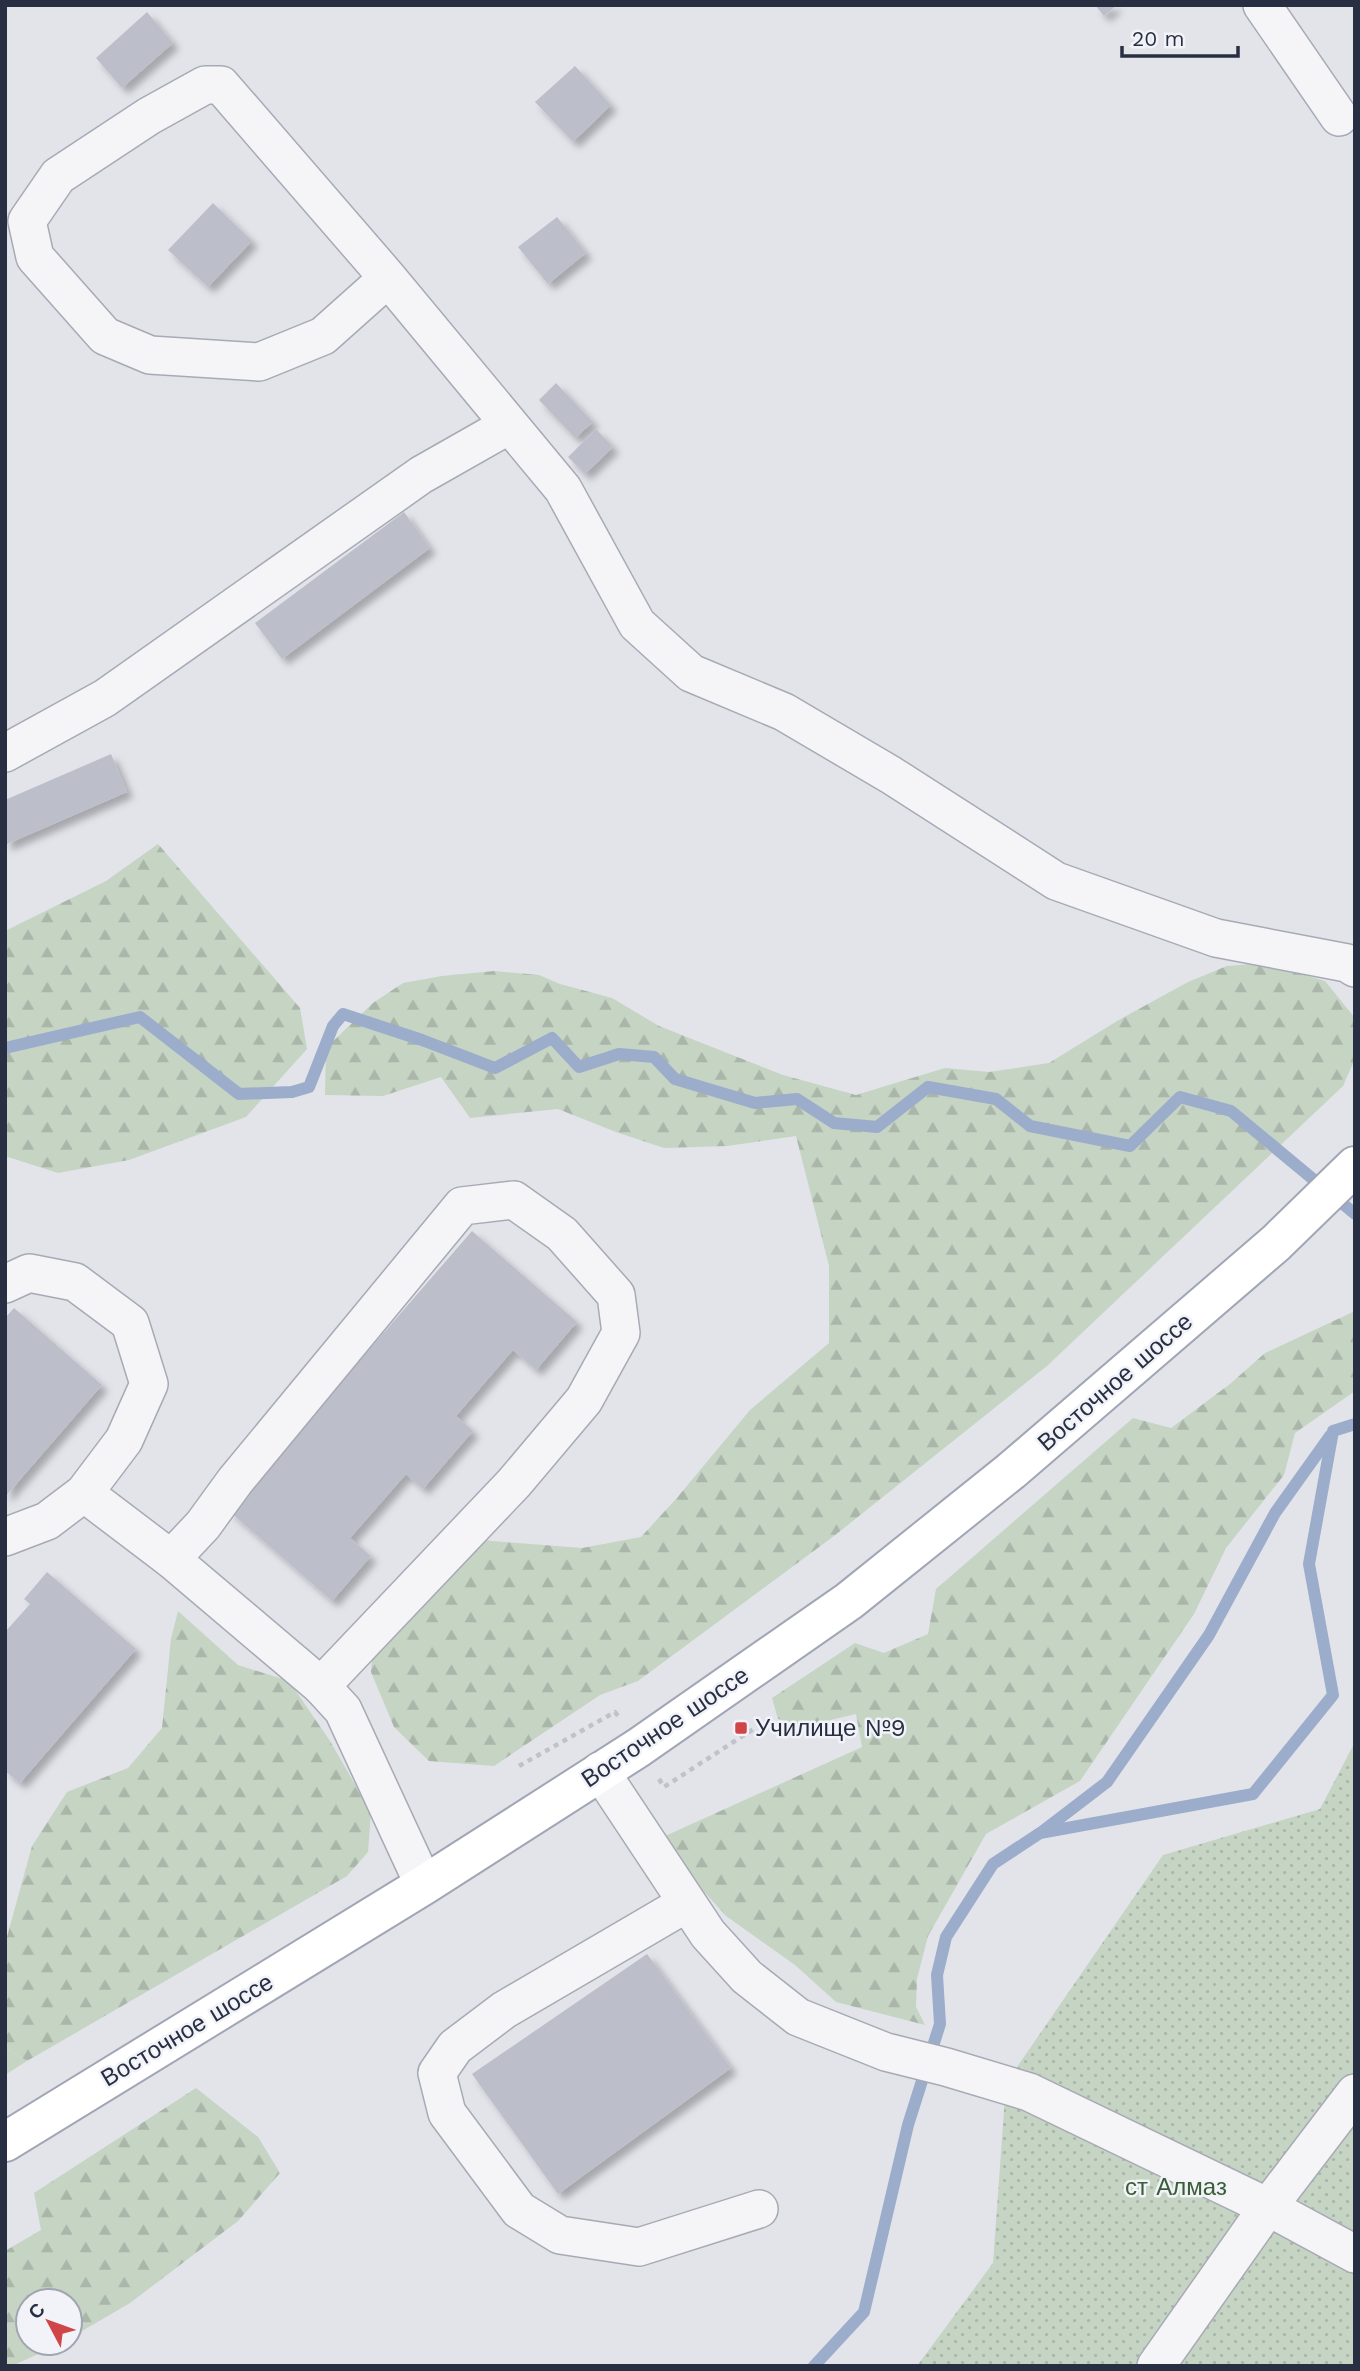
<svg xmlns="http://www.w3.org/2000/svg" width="1360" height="2371" font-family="'Work Sans',sans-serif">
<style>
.green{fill:#c5d4c3}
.forest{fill:url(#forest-firs)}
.garden{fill:url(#garden-dots)}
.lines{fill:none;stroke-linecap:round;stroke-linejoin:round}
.stream{stroke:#9caccb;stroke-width:12}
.building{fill:#bcbfca;filter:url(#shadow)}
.minor-casing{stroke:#a7aab5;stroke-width:40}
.major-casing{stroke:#a1a6b6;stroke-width:42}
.path{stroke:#c0c2c9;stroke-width:4.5;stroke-dasharray:5 5;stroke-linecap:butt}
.minor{stroke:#f5f5f8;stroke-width:37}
.major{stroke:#fff;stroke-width:38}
.poi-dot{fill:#d04648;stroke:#f1f3f8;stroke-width:2.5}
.labels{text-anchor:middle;stroke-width:5;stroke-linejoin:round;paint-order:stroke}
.street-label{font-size:24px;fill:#292f43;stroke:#f1f3f8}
.poi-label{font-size:24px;fill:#292f43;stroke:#f1f3f8;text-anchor:start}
.park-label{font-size:24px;fill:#395e37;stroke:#f1f3f8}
</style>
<defs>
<pattern id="forest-firs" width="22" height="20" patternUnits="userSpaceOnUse" patternTransform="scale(1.75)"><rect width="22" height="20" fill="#c5d4c3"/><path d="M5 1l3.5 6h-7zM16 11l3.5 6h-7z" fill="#a9b6a9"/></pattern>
<pattern id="garden-dots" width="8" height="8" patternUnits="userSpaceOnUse" patternTransform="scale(1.75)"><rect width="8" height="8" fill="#c5d4c3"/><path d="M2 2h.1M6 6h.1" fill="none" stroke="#a9b6a9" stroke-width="1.8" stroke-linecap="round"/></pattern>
<filter id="shadow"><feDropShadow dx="6" dy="6" stdDeviation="3.5" flood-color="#0004"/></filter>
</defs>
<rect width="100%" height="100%" fill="#e2e4ea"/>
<!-- green -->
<path class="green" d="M5,2047L27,2061L5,2075Z"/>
<!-- forest -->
<g class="forest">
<path d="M158,844L300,1008L307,1049L246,1117L129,1160L58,1173L5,1156V931L106,881Z"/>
<path d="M1264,963L1325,981L1355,1018V1059L1343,1086L1047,1366L834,1536L638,1681L600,1695L494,1766L429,1761L394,1727L371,1672L376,1601L448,1535L492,1541L582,1548L641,1537L676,1499L750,1410L829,1343V1266L796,1136L727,1146L664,1148L616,1132L558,1109L470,1118L441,1077L383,1096L325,1095L326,1048L373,1003L403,983L442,976L494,971L539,975L560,984L612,998L659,1026L783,1075L856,1095L945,1068L989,1072L1049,1063L1117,1021L1188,982L1227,966Z"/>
<path d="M1355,1311V1391L1295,1433L1284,1475L1226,1548L1194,1614L1080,1781L986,1834L928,1936L917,1979L916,2007L925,2025L836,2002L795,1965L726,1916L670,1854L663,1837L862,1747L856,1714L805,1726L778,1719L772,1698L855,1643L884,1653L928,1634L936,1589L1133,1418L1171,1428L1230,1384L1265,1353Z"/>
<path d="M178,1611L238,1665L289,1681L330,1741L371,1812L368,1852L347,1876L27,2061L5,2047V1944L32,1846L67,1792L128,1768L162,1728L171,1639Z"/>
<path d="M196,2088L258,2137L280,2173L238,2221L130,2303L70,2338V2301H28V2343H62L12,2366H5V2251L41,2230L34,2193Z"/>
</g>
<!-- garden -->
<path class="garden" d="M1355,1742V2366H917L993,2263L1006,2083L1163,1855L1320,1809Z"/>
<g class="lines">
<!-- stream -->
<g class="stream">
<path d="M5,1048L140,1017L239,1094L292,1092L309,1087L333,1026L343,1014L422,1040L495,1068L552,1038L579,1067L619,1054L654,1057L675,1079L755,1103L797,1099L834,1123L877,1127L928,1087L996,1099L1030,1126L1130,1146L1180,1097L1231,1111L1355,1214"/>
<path d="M1043,1831L1107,1782L1209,1635L1275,1513L1330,1436"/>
<path d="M814,2366L864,2312L908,2125L940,2024L937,1975L946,1937L993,1864L1040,1833L1253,1794L1333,1695L1309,1564L1333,1431L1355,1424"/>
</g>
</g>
<!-- building -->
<g class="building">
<path d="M1095,5H1117L1104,16Z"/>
<path d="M147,12L173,43L122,88L96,58Z"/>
<path d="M575,66L611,105L573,142L535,102Z"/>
<path d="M213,203L252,241L208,287L168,250Z"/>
<path d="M557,217L586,253L548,284L518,247Z"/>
<path d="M556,383L593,422L575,438L539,400Z"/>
<path d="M596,429L613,447L585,474L568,457Z"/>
<path d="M404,512L430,548L282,659L255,623Z"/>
<path d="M111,754L127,792L5,845V800Z"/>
<path d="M472,1231L577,1322L536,1370L513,1350L456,1416L473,1431L423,1489L406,1474L350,1538L371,1556L332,1601L229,1511Z"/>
<path d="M14,1308L102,1385L5,1497V1318Z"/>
<path d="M47,1572L136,1649L20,1783L5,1771V1632L30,1604L24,1599Z"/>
<path d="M647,1954L731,2068L558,2194L472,2074Z"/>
</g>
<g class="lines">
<defs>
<g id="minor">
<path d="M1262,5L1339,117"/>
<path d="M388,278L323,336L259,362L150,355L105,336L35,257L27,221L58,176L149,116L205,85H221L388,278L563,489L637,624L691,673L784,712L891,775L1056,881L1216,938L1347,963L1355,968"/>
<path d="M5,753L105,698L421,475L509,425"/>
<path d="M5,1284L29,1273L75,1282L130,1323L149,1384L124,1440L84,1493L47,1521L5,1537"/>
<path d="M84,1493L171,1559L321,1686L343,1710L424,1885"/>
<path d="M171,1559L203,1525L235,1481L462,1206L514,1200L562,1234L616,1295L621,1333L584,1400L514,1483L321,1686"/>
<path d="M600,1771L708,1934L747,1977L798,2017L886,2052L946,2067L1029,2092L1268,2207L1355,2254"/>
<path d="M687,1903L504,2010L455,2047L437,2073L447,2113L519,2210L560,2235L639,2247L759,2209"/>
<path d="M1156,2366L1268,2207L1355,2093"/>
</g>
<path id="major" d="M5,2142L424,1885L638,1748L849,1601L1011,1471L1276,1243L1355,1166"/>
</defs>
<!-- minor casing -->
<use href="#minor" class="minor-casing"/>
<!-- major casing -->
<use href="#major" class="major-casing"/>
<!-- path -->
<g class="path">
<path d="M519,1766L615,1712L618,1716"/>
<path d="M659,1779L664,1787L755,1728"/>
</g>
<!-- minor -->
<use href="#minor" class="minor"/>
<!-- major -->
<use href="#major" class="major"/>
</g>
<!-- markers -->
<rect class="poi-dot" x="734" y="1721" width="14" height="14" rx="3.5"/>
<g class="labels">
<!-- street labels -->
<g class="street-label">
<text transform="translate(1115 1382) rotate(-41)" y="8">Восточное шоссе</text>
<text transform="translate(665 1727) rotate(-34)" y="8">Восточное шоссе</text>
<text transform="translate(187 2030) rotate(-31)" y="8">Восточное шоссе</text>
</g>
<!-- poi labels -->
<g class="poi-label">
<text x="755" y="1736">Училище №9</text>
</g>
<!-- park labels -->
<g class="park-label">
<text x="1176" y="2195">ст Алмаз</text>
</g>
</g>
<!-- border -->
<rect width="1360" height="2371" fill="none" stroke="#292f43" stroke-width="14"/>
<!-- north arrow -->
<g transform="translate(49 2322) rotate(311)"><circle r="33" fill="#f1f3f8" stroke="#a1a5b0" stroke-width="2"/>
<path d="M0-5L12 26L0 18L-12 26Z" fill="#d04648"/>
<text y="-10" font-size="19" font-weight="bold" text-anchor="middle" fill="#292f43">С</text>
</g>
<!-- scale -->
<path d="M1122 46v10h116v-10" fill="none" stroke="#292f43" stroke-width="3.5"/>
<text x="1132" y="46" font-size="21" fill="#292f43" stroke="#f1f3f8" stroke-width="5" paint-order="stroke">20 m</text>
</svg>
